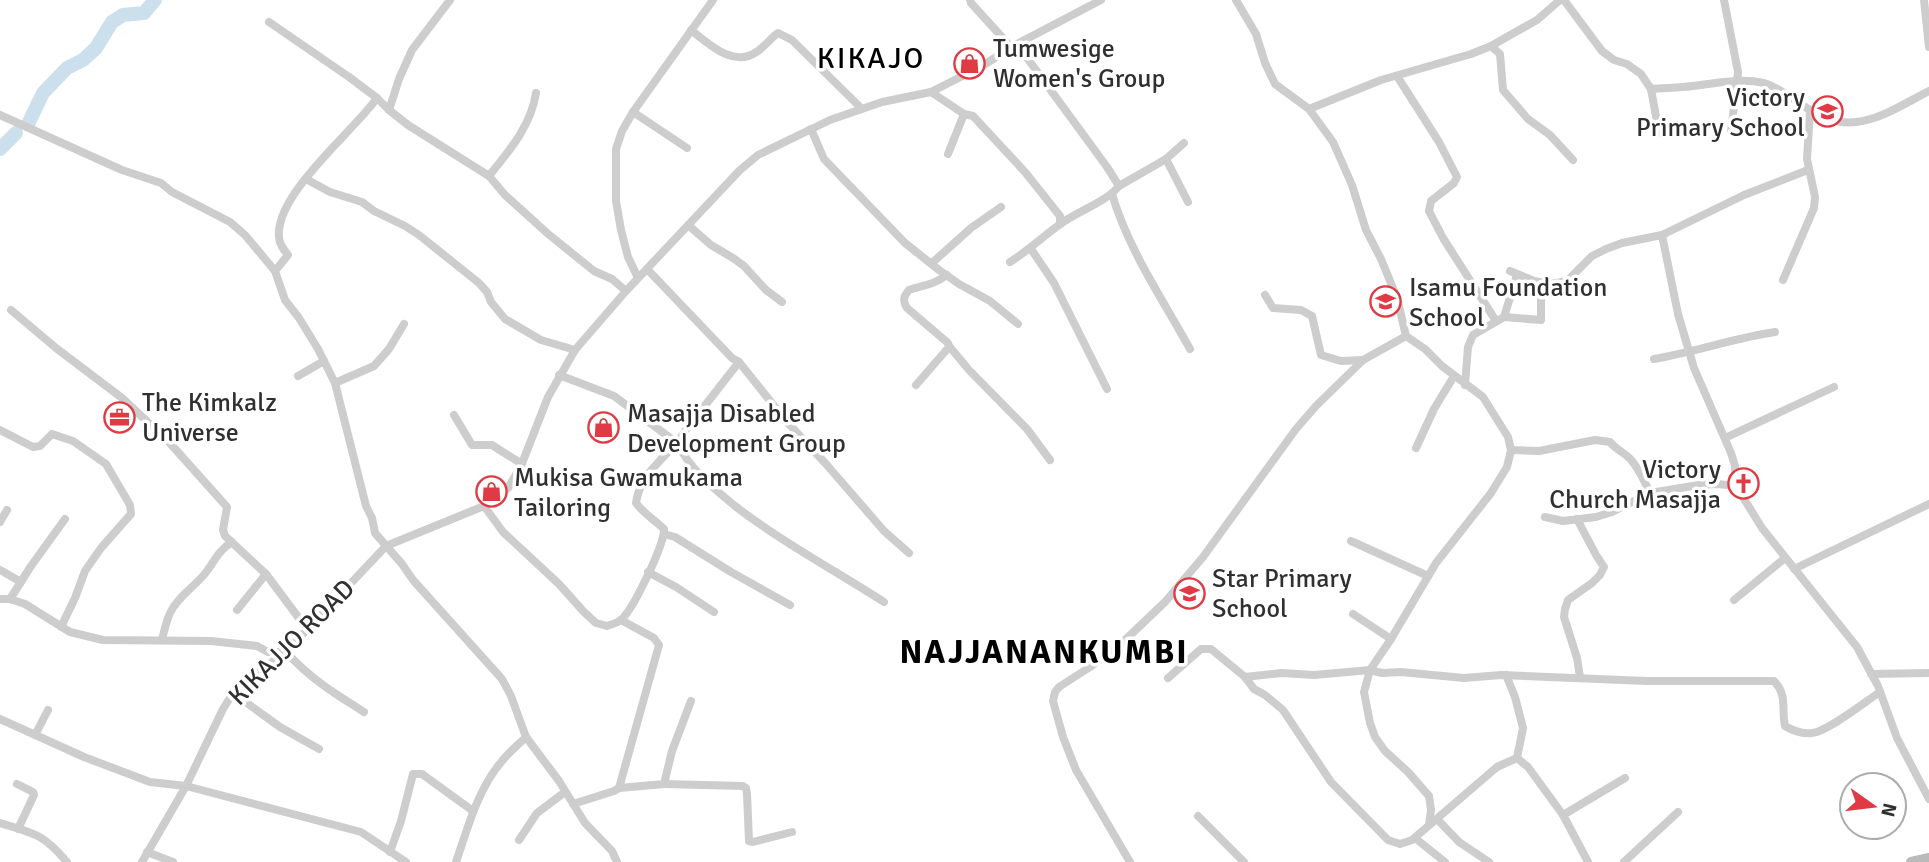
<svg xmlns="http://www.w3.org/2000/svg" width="1929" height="862" font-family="Signika,sans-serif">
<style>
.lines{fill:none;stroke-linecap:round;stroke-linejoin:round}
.river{stroke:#ccdfec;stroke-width:14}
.street{stroke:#cdcdcd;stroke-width:8}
.secondary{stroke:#bababa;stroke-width:10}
.labels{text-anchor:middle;stroke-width:7;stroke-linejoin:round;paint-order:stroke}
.poi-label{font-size:26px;fill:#303030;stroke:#fff;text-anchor:start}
.street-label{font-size:26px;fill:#303030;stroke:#fff}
.quarter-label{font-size:30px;letter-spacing:2px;fill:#000;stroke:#fff}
.district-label{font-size:33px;font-weight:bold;letter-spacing:2px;fill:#000;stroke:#fff}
</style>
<rect width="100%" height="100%" fill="#fff"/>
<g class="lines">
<!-- river -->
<g class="river">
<path d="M29,122L43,93L67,68L83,60L96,48L112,22L123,15L144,13L155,0"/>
<path d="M0,149L16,133"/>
</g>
<!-- street -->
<g class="street">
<path d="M970,0L971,3L1011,47"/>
<path d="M1236,0L1256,34L1265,63L1275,84L1309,109L1333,142L1352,185L1366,230L1381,259L1397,298L1406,336L1425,349L1442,366L1483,397L1508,437L1511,450L1507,467L1491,493L1436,563L1391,639L1370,670L1364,692L1370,723L1375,737L1385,751L1408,772L1429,796L1431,810L1429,825"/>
<path d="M1564,0L1602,51L1614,60L1627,64L1641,74L1651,89L1659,133"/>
<path d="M1724,0L1738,72L1731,132"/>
<path d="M1924,0L1929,47"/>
<path d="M269,22L349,77L377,98L389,110L408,125L489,176L505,195L547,233L594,271L612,279L626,291"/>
<path d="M691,30C709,44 734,69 758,51C765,46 771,38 778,33L792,40L861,108"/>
<path d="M1491,46L1500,54L1503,90L1528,119L1550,135L1573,160"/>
<path d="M1397,76L1439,142L1457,177L1454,183L1431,201L1429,211L1443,238L1496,321"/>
<path d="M1651,89C1662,88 1673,88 1683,87C1709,85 1738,77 1764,83C1781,88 1795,101 1810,110C1853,139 1890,111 1929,91"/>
<path d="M931,92L964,114L973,116L1025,172L1060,216V224"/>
<path d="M1309,109L1381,80L1471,54L1491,46L1537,20L1560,0"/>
<path d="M389,110L399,79L412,50L450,0"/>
<path d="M633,112L687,148"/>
<path d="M0,115L122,170L161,183L172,192L230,222L245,235L275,271L285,300L299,318L318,349L335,383L366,506L372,518L375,533L402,564L413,580L502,679L511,696L526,737L559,781L585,823L612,851L617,862"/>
<path d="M811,129L824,159L905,243L939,270L959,284L990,301L1018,324"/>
<path d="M948,154L964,114"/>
<path d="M1166,159L1184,143"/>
<path d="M489,176C509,151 531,126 536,93"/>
<path d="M306,179L330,192L362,202L374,211L405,226L419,235L479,283L487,292L491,302L505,319L541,340L575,350"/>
<path d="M1119,186L1166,159L1188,202"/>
<path d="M1112,194C1128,249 1163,300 1190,349"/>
<path d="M688,225L711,245L733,258L744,266L766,290L782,302"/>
<path d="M1662,235L1678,314L1694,368L1731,453L1735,466L1736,486L1762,528L1857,647L1878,686L1897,738L1929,799"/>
<path d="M1031,249L1054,283L1107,389"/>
<path d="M1010,262C1029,250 1041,238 1059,225C1077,211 1105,203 1119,186L1107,167L1017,44"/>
<path d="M932,263L971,228L1001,207"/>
<path d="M647,269L732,358L739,362L685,431L677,443C690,469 713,488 735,506C782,542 834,570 884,602"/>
<path d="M275,271L288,255C284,250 279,244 279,237C275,194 353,132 377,98"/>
<path d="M1510,271L1534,281L1551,284L1567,281L1592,256L1606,249L1622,243L1662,235L1744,195L1808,170"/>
<path d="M638,278L628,257L621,230L616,201V149L622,131L633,112L713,0"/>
<path d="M1783,280L1814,208L1815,197L1807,159L1810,111"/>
<path d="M1265,295L1273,308L1301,310L1312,316L1321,355L1341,361L1363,360"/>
<path d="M11,310L56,348L122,398L168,441L227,507L223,530L225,536L266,574L307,629"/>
<path d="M1504,317L1517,275"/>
<path d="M949,346L969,370L1027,429L1050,460"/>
<path d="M1654,359C1695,352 1734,338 1775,332"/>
<path d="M739,362L787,422L826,464L884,531L909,553"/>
<path d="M298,376L324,361"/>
<path d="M335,383L374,366L389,349L404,324"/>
<path d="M916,385L949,347L948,343L907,308C902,300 904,296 909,290C924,285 933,285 947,275"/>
<path d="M1465,385L1468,347L1473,335L1504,317L1541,320V283"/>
<path d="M454,415L472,445H492L522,464"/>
<path d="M0,430L33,447L40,446L52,434L73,441L106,464L130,505L131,514L101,548L85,571L75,598L61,627"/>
<path d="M1725,438L1834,387"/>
<path d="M1416,448L1434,409L1454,376"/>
<path d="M1511,450L1539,451L1595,440L1610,442C1616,450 1626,453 1632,461C1640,471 1645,482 1650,493"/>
<path d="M484,506L503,532L559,584L584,612L596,623L607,626C612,624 618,623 622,619C634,607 664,546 664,529C655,520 644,514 636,503C639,478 660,461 677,443L614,396L559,375"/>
<path d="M1545,517L1563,521L1596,517L1612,512L1650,493L1699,485L1718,484L1736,486"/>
<path d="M1577,519L1596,555L1604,567L1600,575L1592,583L1568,600L1565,609L1564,617L1577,658L1580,677"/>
<path d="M0,522L7,510"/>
<path d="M664,534L675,537L731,572L790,605"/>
<path d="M1351,541L1428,576"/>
<path d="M1794,569L1929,504"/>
<path d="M0,570L21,582"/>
<path d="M648,572L676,587L714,612"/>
<path d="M0,599H10L25,604L70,632L103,640L211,641L257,646L268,652H286C311,679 332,692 364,712"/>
<path d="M10,599L31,566L65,519"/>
<path d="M1734,600L1785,558"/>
<path d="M237,610L266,574"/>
<path d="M1353,614L1391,639"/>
<path d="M162,640C164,631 166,622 170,613C178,596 196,586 207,571C215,560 219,550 232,542"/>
<path d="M1871,674L1929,673"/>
<path d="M1506,675L1515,697L1523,728L1517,758"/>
<path d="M1245,677L1282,673L1314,675L1370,670L1382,673L1401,672L1464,678L1501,675L1647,681H1774C1788,696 1781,708 1785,726C1793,731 1803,734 1812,733C1827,732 1866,701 1880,692"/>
<path d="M1168,678L1201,649H1211L1245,677L1254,689L1265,695L1283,710L1331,782L1388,840L1400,844L1412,840L1497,767L1517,758L1528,767L1563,815"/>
<path d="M233,693L280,727L319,749"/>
<path d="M0,719L84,757L150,782L186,786L361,832L406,862"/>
<path d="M35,735L48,710"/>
<path d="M17,784L33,792L34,795L18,829"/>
<path d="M664,784L743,786L746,788L747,794L749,841L753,842L792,832"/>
<path d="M619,788L664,784L672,751L691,701"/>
<path d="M573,804L614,791L619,788L659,645L654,638L621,620"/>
<path d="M1198,816L1244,862"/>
<path d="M1437,819L1459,842L1489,862"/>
<path d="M0,823C35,834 42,833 67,862"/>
<path d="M1415,838L1445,862"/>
<path d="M519,840L537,813L565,792"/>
<path d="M147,852L173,862"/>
<path d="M390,852L401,821L413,774H422L473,811"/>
<path d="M142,862L186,786L223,709L233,693L242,684L286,652L386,546L484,506L508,488L521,466L548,397L575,350L626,291L740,170L758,155L830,120L882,102L931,92L982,66L1017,44L1101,0"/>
<path d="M456,862C468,827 478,789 502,761C509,752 518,745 526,737"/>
<path d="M1130,862L1076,770L1063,737L1053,701L1055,692L1059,687L1090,667L1123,642L1165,602L1203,557L1296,429L1316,406L1363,360L1406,336"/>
<path d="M1588,862L1563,815L1625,778"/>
<path d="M1624,862L1678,812"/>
</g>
<!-- secondary -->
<path class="secondary" d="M1911,862L1929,858"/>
</g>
<!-- icons -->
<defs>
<symbol id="shop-ring" viewBox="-11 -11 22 22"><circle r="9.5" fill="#fff" stroke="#e03a45" stroke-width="1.5"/><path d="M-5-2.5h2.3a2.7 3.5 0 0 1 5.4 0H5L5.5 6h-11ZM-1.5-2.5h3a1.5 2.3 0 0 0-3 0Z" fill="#e03a45"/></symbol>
<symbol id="school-ring" viewBox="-11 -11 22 22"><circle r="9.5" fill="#fff" stroke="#e03a45" stroke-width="1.5"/><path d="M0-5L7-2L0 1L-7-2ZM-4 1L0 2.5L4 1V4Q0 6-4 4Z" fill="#e03a45"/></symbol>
<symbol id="office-ring" viewBox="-11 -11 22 22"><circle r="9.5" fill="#fff" stroke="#e03a45" stroke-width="1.5"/><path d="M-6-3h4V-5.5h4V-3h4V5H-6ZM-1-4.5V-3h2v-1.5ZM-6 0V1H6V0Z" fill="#e03a45"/></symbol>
<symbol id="church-ring" viewBox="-11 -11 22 22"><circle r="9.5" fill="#fff" stroke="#e03a45" stroke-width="1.5"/><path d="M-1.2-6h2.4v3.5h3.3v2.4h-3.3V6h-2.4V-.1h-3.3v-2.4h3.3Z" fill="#e03a45"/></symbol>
</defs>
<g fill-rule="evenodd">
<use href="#shop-ring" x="952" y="46" width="35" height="35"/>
<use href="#school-ring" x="1810" y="94" width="35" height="35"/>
<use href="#school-ring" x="1368" y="284" width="35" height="35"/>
<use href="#office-ring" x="102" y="400" width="35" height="35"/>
<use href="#shop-ring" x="586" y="410" width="35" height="35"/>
<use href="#church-ring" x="1726" y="466" width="35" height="35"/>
<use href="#shop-ring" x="474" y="474" width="35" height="35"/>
<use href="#school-ring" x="1172" y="576" width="35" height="35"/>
</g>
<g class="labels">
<!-- poi labels -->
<g class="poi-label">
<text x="993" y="57">Tumwesige<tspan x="993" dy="30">Women's Group</tspan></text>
<text x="1805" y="106" text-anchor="end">Victory<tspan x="1805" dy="30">Primary School</tspan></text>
<text x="1409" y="296">Isamu Foundation<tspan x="1409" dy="30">School</tspan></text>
<text x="142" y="411">The Kimkalz<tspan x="142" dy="30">Universe</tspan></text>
<text x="627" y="422">Masajja Disabled<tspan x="627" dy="30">Development Group</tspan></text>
<text x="1721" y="478" text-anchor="end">Victory<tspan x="1721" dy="30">Church Masajja</tspan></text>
<text x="514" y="486">Mukisa Gwamukama<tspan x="514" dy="30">Tailoring</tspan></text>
<text x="1212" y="587">Star Primary<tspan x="1212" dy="30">School</tspan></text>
</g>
<!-- street labels -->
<g class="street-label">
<text transform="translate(291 642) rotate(-45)" y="9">KIKAJJO ROAD</text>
</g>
<!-- quarter labels -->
<g class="quarter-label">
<text x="871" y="68">KIKAJO</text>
</g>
<!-- district labels -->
<g class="district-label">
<text x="1044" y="663">NAJJANANKUMBI</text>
</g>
</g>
<!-- north arrow -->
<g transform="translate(1873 806) rotate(104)"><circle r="33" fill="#ffffff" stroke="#acacac" stroke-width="2"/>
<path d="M0-5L12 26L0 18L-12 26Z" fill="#e03a45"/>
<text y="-10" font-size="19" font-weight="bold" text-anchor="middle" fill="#303030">N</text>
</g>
</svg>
